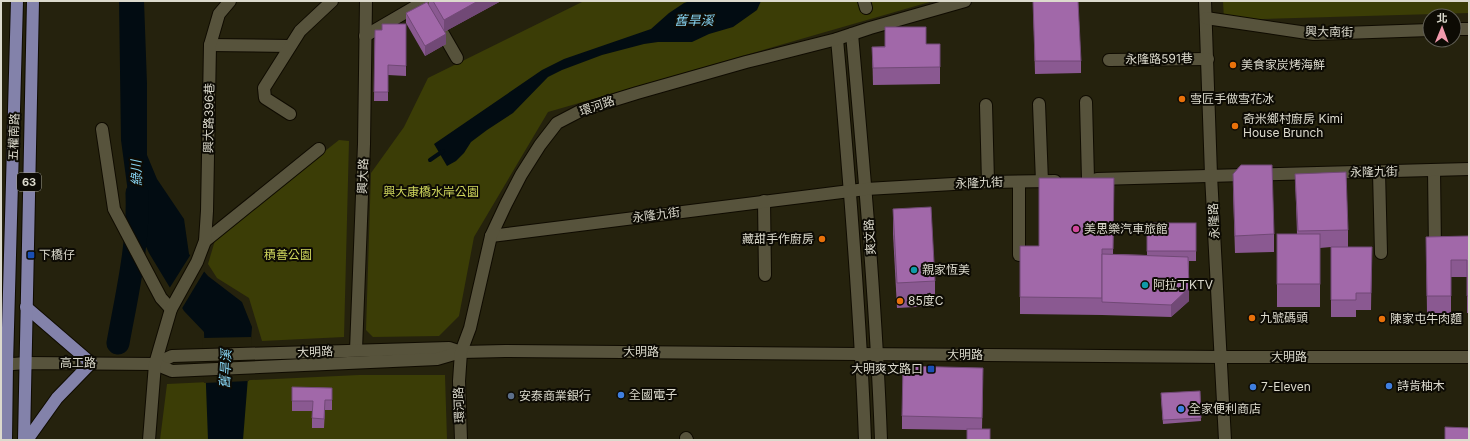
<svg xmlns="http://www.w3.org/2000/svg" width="1470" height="441" font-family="Inter,'Noto Sans TC',sans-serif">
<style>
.green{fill:#3b3d06}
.water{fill:#020c12}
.pier{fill:#25220d}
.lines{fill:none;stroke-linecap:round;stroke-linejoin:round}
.stream{stroke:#020c12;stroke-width:4}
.river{stroke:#020c12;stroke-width:23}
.minor-casing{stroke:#0f0b00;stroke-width:14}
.major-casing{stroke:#0f0b00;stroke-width:14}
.minor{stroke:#57533c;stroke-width:12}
.major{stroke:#8382aa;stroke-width:12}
.wall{fill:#8a5991}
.shaded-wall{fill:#714976}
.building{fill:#a168a9;stroke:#714976}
.food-dot{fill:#e8710a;stroke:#0d0b04;stroke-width:1.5}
.hotel-dot{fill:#d1479c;stroke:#0d0b04;stroke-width:1.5}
.transit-dot{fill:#1a4fb4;stroke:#0d0b04;stroke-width:1.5}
.culture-dot{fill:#0f9aa8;stroke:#0d0b04;stroke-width:1.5}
.shop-dot{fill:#3f7fe0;stroke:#0d0b04;stroke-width:1.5}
.service-dot{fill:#5c6f8a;stroke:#0d0b04;stroke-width:1.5}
.labels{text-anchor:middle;stroke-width:4;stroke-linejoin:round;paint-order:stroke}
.shield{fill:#0d0b04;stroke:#9e9c91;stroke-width:1}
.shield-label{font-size:11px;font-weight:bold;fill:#dcdacd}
.street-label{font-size:12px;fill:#dcdacd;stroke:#0d0b04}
.poi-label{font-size:12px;fill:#dcdacd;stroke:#0d0b04;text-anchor:start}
.park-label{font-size:12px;fill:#d0d75d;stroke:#0d0b04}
.water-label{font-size:13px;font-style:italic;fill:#89d7f5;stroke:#0d0b04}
</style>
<rect width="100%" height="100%" fill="#25220d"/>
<!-- green -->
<g class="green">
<path d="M584,1H933L548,112L474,237L459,316L439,336L373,337L366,330L371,173L404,127L428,78Z"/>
<path d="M1223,1H1469V13L1224,20Z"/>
<path d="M339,140L349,141L344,337L262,341L249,298L217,278L208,264L216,237Z"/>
<path d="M359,375H445L447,440H160L167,384Z"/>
</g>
<!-- water -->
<g class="water">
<path d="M119,1H144L147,84V155L157,179L184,219L189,254L208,276L242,302L252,327L243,440H208L204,332L184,311L149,253L131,215L121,140Z"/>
<path d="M690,1H761L757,10L733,27L709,34L692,42H658L644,44L602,55L562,70L548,77L513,113L487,130L471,142L464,153L456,161L447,166L434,144L542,70L564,59L651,29L669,13L684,3Z"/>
</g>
<!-- pier -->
<g class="pier">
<path d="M191,254L205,270L181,310L169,289Z"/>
<path d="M251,337L252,354L249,381L204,383L202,338Z"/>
</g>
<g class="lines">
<!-- stream -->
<path class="stream" d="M430,160L443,151"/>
<!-- river -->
<path class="river" d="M118,343C127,294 139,243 137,193"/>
<defs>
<g id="minor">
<path d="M864,1L866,8"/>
<path d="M1205,1L1211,175L1225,440"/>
<path d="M1206,18L1314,34L1430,30"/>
<path d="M438,25L457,58"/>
<path d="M1454,29H1469"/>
<path d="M852,34C864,169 876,304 881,440"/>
<path d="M365,36L425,1"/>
<path d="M837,39C849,173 860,306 865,440"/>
<path d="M210,45L290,46"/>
<path d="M1109,60L1208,59"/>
<path d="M1086,102L1088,179"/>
<path d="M1039,104L1042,182"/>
<path d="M986,105L988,182"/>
<path d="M290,114L265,98L264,88L300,31L332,1"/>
<path d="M102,129L114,209L161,298L171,309"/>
<path d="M1434,170L1435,251"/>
<path d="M1379,172L1381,253"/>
<path d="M1097,179L1469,169"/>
<path d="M1019,182V255"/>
<path d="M764,201L765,275"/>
<path d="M491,236L866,189L988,182L1055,181"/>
<path d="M205,241L319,149"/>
<path d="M356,350L364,144L366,1"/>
<path d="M155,364L172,356L449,348L461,352"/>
<path d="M1,365L25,363L155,364L172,371L437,359L461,352L505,351L1221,357H1469"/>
<path d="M686,438L687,440"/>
<path d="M149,440L155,364L171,309L197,262L205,241L207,211L210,45L219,14L230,1"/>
<path d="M461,440L459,381L461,352L470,328L491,236L506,204L521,175L540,145L557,123L582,110L637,93L746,62L837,39L870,28L965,1"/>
</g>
<g id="major">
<path d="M26,307L91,363L57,398L27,440"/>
<path d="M6,440L7,364L17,1"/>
<path d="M24,440L33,1"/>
</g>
</defs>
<!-- minor casing -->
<use href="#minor" class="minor-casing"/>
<!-- major casing -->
<use href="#major" class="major-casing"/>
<!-- minor -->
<use href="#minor" class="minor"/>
<!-- major -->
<use href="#major" class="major"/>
</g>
<!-- wall -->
<g class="wall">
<path d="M429,1H501L444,32L446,44L425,56L406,23V13L429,5Z"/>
<path d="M1033,1L1081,61V73L1035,74Z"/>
<path d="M406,24V76L388,75V101H374L375,30H382Z"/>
<path d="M926,44H940V84L873,85L872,47Z"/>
<path d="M1233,174L1274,234V252L1235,253L1233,191Z"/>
<path d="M1295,174L1348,230V247H1372L1371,310H1356V317H1331V247L1320,248V307H1277V234H1297Z"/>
<path d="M1114,178L1113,254L1147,255V223H1196V261H1189V301L1171,317L1102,315V313V315L1020,314V246H1039Z"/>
<path d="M893,209L935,281V306L897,308L893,234Z"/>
<path d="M1469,236V313H1467V277H1451V313H1427L1426,237Z"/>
<path d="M983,380L982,429L967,430L902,429V416Z"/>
<path d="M292,387L332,388V410H325L324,428H312V411H292Z"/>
<path d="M1200,391L1201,421L1163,424L1161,397Z"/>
</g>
<!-- shaded-wall -->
<g class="shaded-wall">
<path d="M478,1H501L444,32V20Z"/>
<path d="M446,34V44L425,56V46Z"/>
<path d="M1189,288V301L1171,317V305Z"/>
</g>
<!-- building -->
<g class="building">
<path d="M433,1H478L444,20Z"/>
<path d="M1033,1H1078L1081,61H1035Z"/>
<path d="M427,2L446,34L425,46L406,13Z"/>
<path d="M382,24H406V66L388,65V92H374L375,30H382Z"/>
<path d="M885,27H926V44H940V67L873,68L872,47H885Z"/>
<path d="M1241,165H1272L1274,234L1235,236L1233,174Z"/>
<path d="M1346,172L1348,230L1298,231L1295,174Z"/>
<path d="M1039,178H1114L1113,249H1102V298L1020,297V246H1039Z"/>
<path d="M931,207L935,281L897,283L893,209Z"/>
<rect x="1147" y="223" width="49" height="28"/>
<rect x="1277" y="234" width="43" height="50"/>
<path d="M1469,236V296H1467V260H1451V296H1427L1426,237Z"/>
<path d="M1331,247H1372L1371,293H1356V300H1331Z"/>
<path d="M1102,254L1188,257L1189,288L1171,305L1102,302Z"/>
<path d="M903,366L983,368L982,418L902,416Z"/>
<path d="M292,387L332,388V400H325L324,419L312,418L313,401H292Z"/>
<path d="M1200,391L1201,418L1163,420L1161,393Z"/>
<path d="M1445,427L1469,428V440H1445Z"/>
<rect x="967" y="429" width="23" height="11"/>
</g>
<!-- markers -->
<g class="food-dot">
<circle cx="1233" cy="65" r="4"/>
<circle cx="1182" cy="99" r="4"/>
<circle cx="1235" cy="126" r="4"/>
<circle cx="822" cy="239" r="4"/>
<circle cx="900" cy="301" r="4"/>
<circle cx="1252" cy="318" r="4"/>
<circle cx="1382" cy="319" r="4"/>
</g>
<circle class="hotel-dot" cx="1076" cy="229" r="4"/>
<g class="transit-dot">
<rect x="27" y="251" width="8" height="8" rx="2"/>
<rect x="927" y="365" width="8" height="8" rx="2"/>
</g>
<g class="culture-dot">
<circle cx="914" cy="270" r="4"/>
<circle cx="1145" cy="285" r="4"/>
</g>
<g class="shop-dot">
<circle cx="1389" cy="386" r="4"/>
<circle cx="1253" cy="387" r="4"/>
<circle cx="621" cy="395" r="4"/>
<circle cx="1181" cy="409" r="4"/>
</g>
<circle class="service-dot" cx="511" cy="396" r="4"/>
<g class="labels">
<!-- shield labels -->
<rect class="shield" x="17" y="173" width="24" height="18" rx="3"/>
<g class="shield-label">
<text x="29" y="186">63</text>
</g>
<!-- street labels -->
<g class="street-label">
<text transform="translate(1329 32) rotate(1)" y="4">興大南街</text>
<text transform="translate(1159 59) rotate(-1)" y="4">永隆路591巷</text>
<text transform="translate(597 106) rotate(-19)" y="4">環河路</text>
<text transform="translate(209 118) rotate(-89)" y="4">興大路396巷</text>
<text transform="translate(14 137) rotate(-88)" y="4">五權南路</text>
<text transform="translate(1374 172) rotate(-1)" y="4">永隆九街</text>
<text transform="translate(363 176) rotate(-88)" y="4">興大路</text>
<text transform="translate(979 183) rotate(-2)" y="4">永隆九街</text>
<text transform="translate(656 215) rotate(-7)" y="4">永隆九街</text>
<text transform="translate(1214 221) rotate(-93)" y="4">永隆路</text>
<text transform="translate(870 237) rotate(-94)" y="4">爽文路</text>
<text transform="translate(315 352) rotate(-2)" y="4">大明路</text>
<text x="641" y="356">大明路</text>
<text x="965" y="359">大明路</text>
<text x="1289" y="361">大明路</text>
<text x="78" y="367">高工路</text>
<text transform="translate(459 405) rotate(-92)" y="4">環河路</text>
</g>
<!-- poi labels -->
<g class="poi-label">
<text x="1241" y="69">美食家炭烤海鮮</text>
<text x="1190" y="103">雪匠手做雪花冰</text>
<text x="1243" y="123">奇米鄉村廚房 Kimi<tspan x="1243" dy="14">House Brunch</tspan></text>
<text x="1084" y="233">美思樂汽車旅館</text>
<text x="814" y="243" text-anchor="end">藏甜手作廚房</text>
<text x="39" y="259">下橋仔</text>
<text x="922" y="274">親家恆美</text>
<text x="1153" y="289">阿拉丁KTV</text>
<text x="908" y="305">85度C</text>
<text x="1260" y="322">九號碼頭</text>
<text x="1390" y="323">陳家屯牛肉麵</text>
<text x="923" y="373" text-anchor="end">大明爽文路口</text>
<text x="1397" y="390">詩肯柚木</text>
<text x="1261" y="391">7-Eleven</text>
<text x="629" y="399">全國電子</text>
<text x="519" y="400">安泰商業銀行</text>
<text x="1189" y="413">全家便利商店</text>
</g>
<!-- park labels -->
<g class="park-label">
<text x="431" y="196">興大康橋水岸公園</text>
<text x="288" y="259">積善公園</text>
</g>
<!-- water labels -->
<g class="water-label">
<text x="694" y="25">舊旱溪</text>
<text transform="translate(136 173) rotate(-92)" y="5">綠川</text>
<text transform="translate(225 369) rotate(-87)" y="5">舊旱溪</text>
</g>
</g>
<!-- border -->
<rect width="1470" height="441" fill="none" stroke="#dcdacd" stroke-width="4"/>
<!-- north arrow -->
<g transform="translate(1442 28) rotate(1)"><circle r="19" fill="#0d0b04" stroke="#605e54"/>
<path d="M0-3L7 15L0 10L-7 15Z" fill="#f29aad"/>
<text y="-6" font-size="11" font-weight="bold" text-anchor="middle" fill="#dcdacd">北</text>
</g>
</svg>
